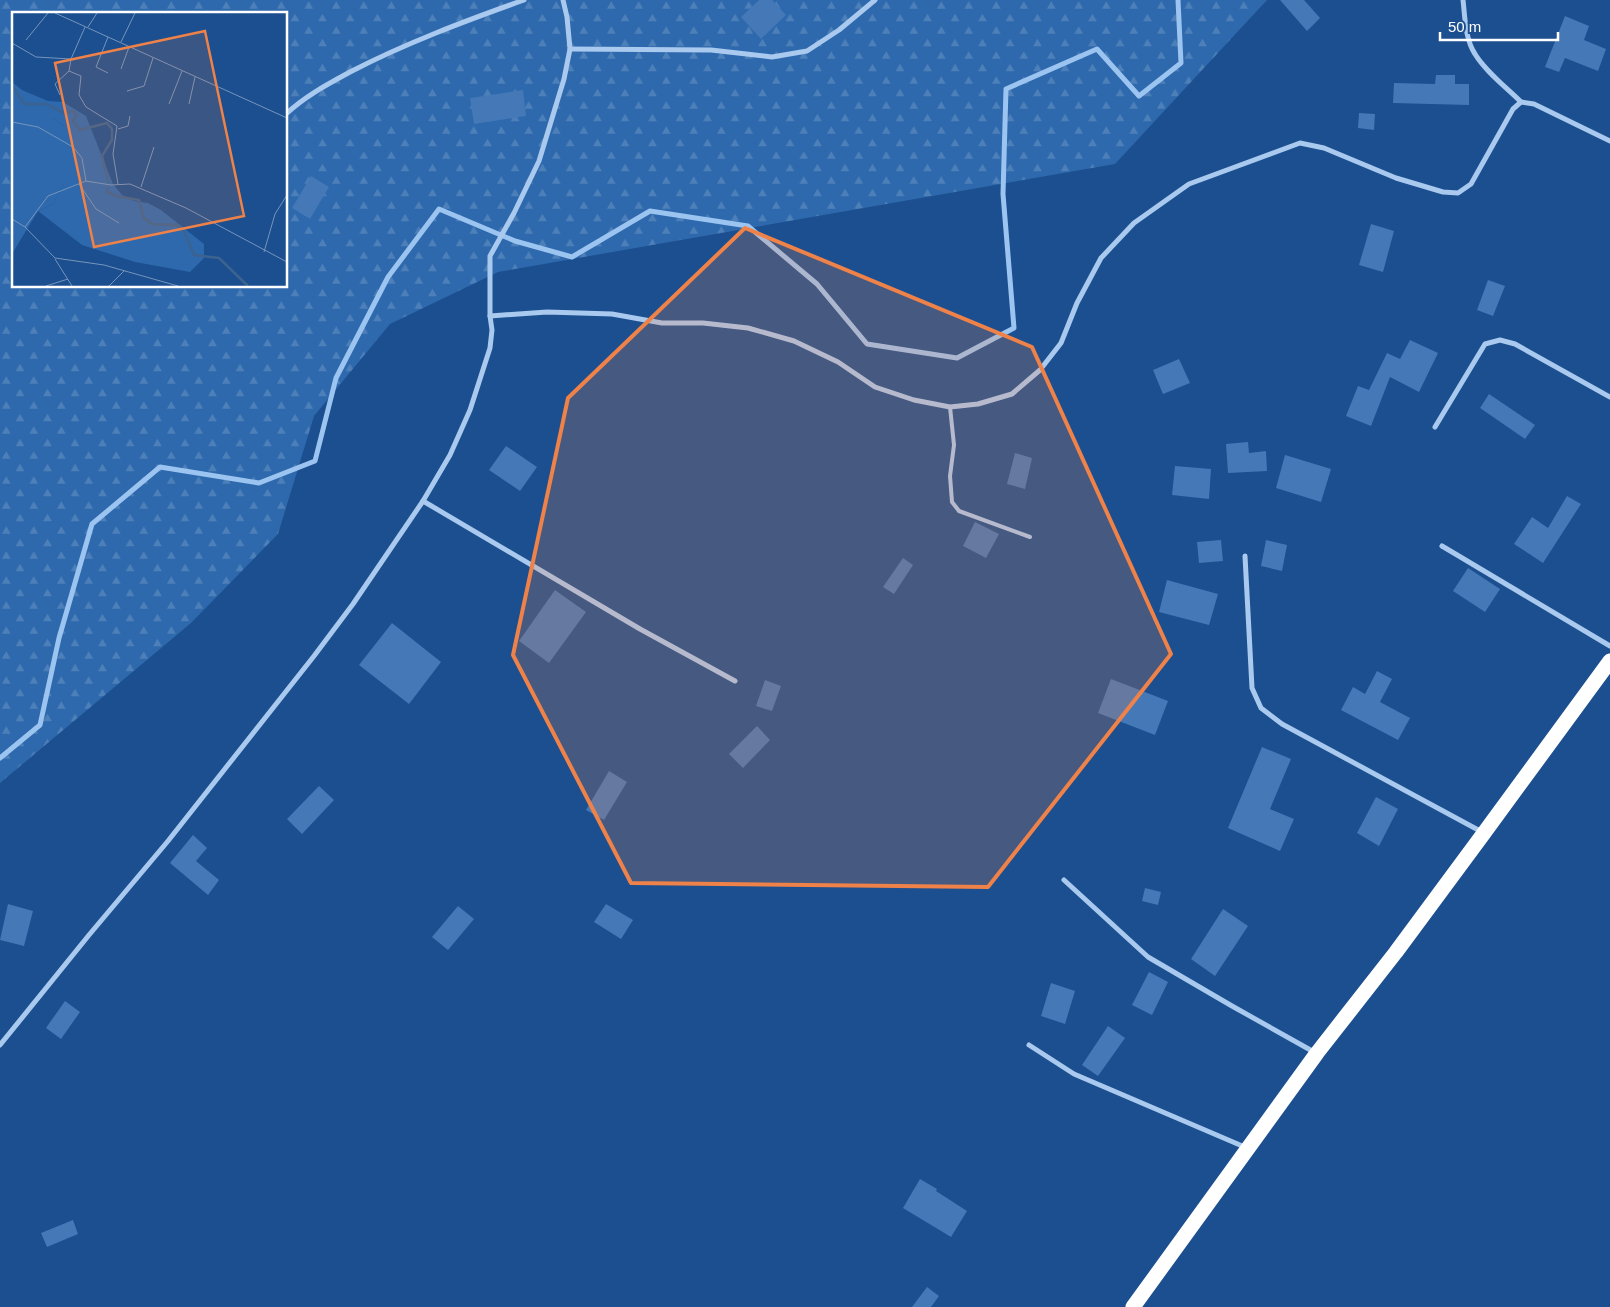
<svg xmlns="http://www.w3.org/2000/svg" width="1610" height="1307" font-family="Arial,sans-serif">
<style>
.forest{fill:url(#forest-firs);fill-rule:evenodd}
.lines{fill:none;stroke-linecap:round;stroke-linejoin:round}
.stream{stroke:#9cc4f0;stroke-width:5}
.building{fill:#4478b7}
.lane{stroke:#a9c9ee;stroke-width:4}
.street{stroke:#a9c9ee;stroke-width:5}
.highway{stroke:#fff;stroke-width:15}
.marked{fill:#ee8249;fill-opacity:0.2;stroke:#ee8249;stroke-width:4;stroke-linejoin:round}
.inset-river{fill:none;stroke:#3c6290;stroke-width:2.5}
.inset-road{fill:none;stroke:#7695bc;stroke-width:1}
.view{fill:#ee8249;fill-opacity:0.15;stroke:#ee8249;stroke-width:2.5}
.inset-edge{fill:none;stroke:#fff;stroke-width:2.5}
</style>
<defs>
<pattern id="forest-firs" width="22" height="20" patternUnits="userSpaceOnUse" patternTransform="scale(1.25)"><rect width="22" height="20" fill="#2e69ad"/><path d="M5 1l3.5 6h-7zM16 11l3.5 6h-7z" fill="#4d80b9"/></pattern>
</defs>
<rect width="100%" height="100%" fill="#1b4f8f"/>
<!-- forest -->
<path class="forest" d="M0,0H1267L1115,164L498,272L390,324L314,416L278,534L191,623L0,783ZM14,14H286V286H14Z"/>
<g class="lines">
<!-- stream -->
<path class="stream" d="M0,758L40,725L59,638L92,524L160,467L259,483L315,461L336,378L388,277L439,209L515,241L572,257L650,211L748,226L817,284L867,344L957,358L1014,328L1003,194L1006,89L1097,49L1139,96L1181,63L1178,0"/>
</g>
<!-- building -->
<g class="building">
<path d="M759,0H772L786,15L761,39L741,17Z"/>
<path d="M1280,0H1304L1320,18L1307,31Z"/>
<path d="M1565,16L1589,26L1584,40L1606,49L1598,71L1565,58L1559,72L1545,67Z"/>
<path d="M1436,75H1455V84H1469V105L1393,103L1394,83L1435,84Z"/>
<path d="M523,90L526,116L474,124L470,98Z"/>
<path d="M1359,113L1375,114L1374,130L1358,128Z"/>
<path d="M311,176L329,187L310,219L292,208Z"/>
<path d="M1371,224L1394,231L1383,272L1359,265Z"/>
<path d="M1488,280L1505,286L1493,316L1477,310Z"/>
<path d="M1410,340L1438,353L1419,392L1390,377L1371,426L1346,416L1358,386L1369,390L1387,353L1400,359Z"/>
<path d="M1179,359L1190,383L1163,394L1153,370Z"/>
<path d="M1489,394L1535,425L1525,439L1480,408Z"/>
<path d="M1248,442L1249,453L1266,451L1267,471L1228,473L1226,444Z"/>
<path d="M506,446L537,467L520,491L489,470Z"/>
<path d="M1015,453L1032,458L1025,489L1007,484Z"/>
<path d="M1285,455L1331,469L1321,502L1276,488Z"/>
<path d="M1175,466L1211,469L1209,499L1172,495Z"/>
<path d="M1567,496L1581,504L1543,563L1514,544L1532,517L1548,528Z"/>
<path d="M975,522L999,534L986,558L963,546Z"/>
<path d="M1221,540L1223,561L1199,563L1197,542Z"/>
<path d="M1266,540L1287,545L1282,571L1261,566Z"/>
<path d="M903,558L913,565L894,594L883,587Z"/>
<path d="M1468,568L1500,589L1485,612L1453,591Z"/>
<path d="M1167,580L1218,594L1209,625L1159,612Z"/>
<path d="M555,590L586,612L549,663L519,641Z"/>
<path d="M392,623L441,662L409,704L359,665Z"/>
<path d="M1377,671L1392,679L1380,702L1410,718L1398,740L1341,710L1353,687L1365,694Z"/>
<path d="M1111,679L1168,701L1155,735L1098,713Z"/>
<path d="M765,680L781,686L772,711L756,706Z"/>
<path d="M757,726L770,740L743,768L729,754Z"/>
<path d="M1262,747L1291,759L1270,809L1294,819L1280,851L1228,828Z"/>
<path d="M609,771L627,782L604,820L586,810Z"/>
<path d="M319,786L334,800L302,834L287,819Z"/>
<path d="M1376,797L1398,809L1379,846L1357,833Z"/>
<path d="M193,835L207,848L196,861L219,880L208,895L170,863Z"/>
<path d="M1145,888L1161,892L1158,905L1142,901Z"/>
<path d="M8,904L33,911L24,946L0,940Z"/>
<path d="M606,904L633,920L621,939L594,922Z"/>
<path d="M458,906L474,919L448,950L432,937Z"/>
<path d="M1223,909L1248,926L1215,976L1191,959Z"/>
<path d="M1149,972L1168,982L1152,1015L1132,1005Z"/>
<path d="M1051,983L1075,991L1065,1024L1041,1016Z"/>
<path d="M65,1001L80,1012L61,1039L46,1028Z"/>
<path d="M1108,1026L1125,1038L1098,1076L1082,1065Z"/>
<path d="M920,1179L937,1189L936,1191L967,1211L951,1237L903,1208Z"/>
<path d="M73,1220L78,1234L47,1247L41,1233Z"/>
<path d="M927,1287L939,1296L931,1307H912Z"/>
</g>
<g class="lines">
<!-- lane -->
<path class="lane" d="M950,407L954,445L950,476L952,502L959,511L1030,537"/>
<!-- street -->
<g class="street">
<path d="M1463,0C1465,17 1465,39 1475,54C1486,72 1506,87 1521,102"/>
<path d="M570,49L711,50L772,57L807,51L839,30L875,0"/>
<path d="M286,114C305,96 328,84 350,72C406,43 465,21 524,0"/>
<path d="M490,316L547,312L612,314L662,323H703L748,328L794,341L838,362L875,387L914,400L950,407L978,404L1012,394L1040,370L1061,343L1077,303L1101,258L1134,223L1189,184L1300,143L1324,148L1396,178L1443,192L1458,193L1471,184L1513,109L1521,102L1534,104L1610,141"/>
<path d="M1435,427L1485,344L1500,340L1515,344L1610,397"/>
<path d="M423,501L640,629L735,681"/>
<path d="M1442,546L1610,646"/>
<path d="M1245,556L1252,688L1261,708L1282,724L1482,832"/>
<path d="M1064,880L1148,957L1232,1006L1314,1052"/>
<path d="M0,1045L89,935L168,841L314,656L353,604L423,501L450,455L470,410L490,348L492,330L490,316V256L514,213L539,161L564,79L570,49L567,17L563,0"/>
<path d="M1029,1045L1074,1074L1247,1148"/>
</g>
<!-- highway -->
<path class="highway" d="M1133,1307L1317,1053L1396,952L1484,833L1610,661"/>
</g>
<!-- marked area -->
<path class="marked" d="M745,228L1032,347L1171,654L988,887L631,883L513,655L568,398Z"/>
<!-- overview -->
<g transform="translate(12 12)">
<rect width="275" height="275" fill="#1b4f8f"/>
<path d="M0,106H40L52,114V172L41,192L26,199L0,242Z" fill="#2e69ad"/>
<path d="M0,70L10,78L36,89L51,90L74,104L101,172L110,183L122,189L136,191L149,198L192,232V246L178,260L123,250L70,233L26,199L41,192L52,172V114L40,106H0Z" fill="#2e69ad"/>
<path class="inset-river" d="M0,74L12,92H34L52,101L61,99L65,103L61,109L68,118L95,111L100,117V128L90,144L97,171M96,175L95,180L104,184L127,188L132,206L140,212L164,213L172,219L182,243L207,246L236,274"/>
<path class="inset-road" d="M43,1L275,106M76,15L85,1M96,25L84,55L96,61M14,28L36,1M109,30L123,1M0,31L24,45L59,47L73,15M59,47L57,59L69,64L67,83L74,95L105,114L101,142L106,172M109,57L117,35M115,79L132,74L141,46M48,83L43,72L57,59M157,92L170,59M177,92L183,65M0,110L26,115L61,135L70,146L74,169M106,117L116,114L118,104M67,172L84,197L107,211M129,175L142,135M0,207L13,215L43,246L92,253L166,274M13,215L36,184L74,169L99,173L118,172L174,196L275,250M252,240L263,202L275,183M43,247L60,274M34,274L56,267M97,274L112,259"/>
<path class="view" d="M193,19L232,204L82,235L43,51Z"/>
<rect width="275" height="275" class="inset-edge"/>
</g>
<!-- scale -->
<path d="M1440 32v8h118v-8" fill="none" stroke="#ffffff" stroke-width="2.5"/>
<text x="1448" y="32" font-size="15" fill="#ffffff" stroke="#1b4f8f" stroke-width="4" paint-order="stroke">50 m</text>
</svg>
